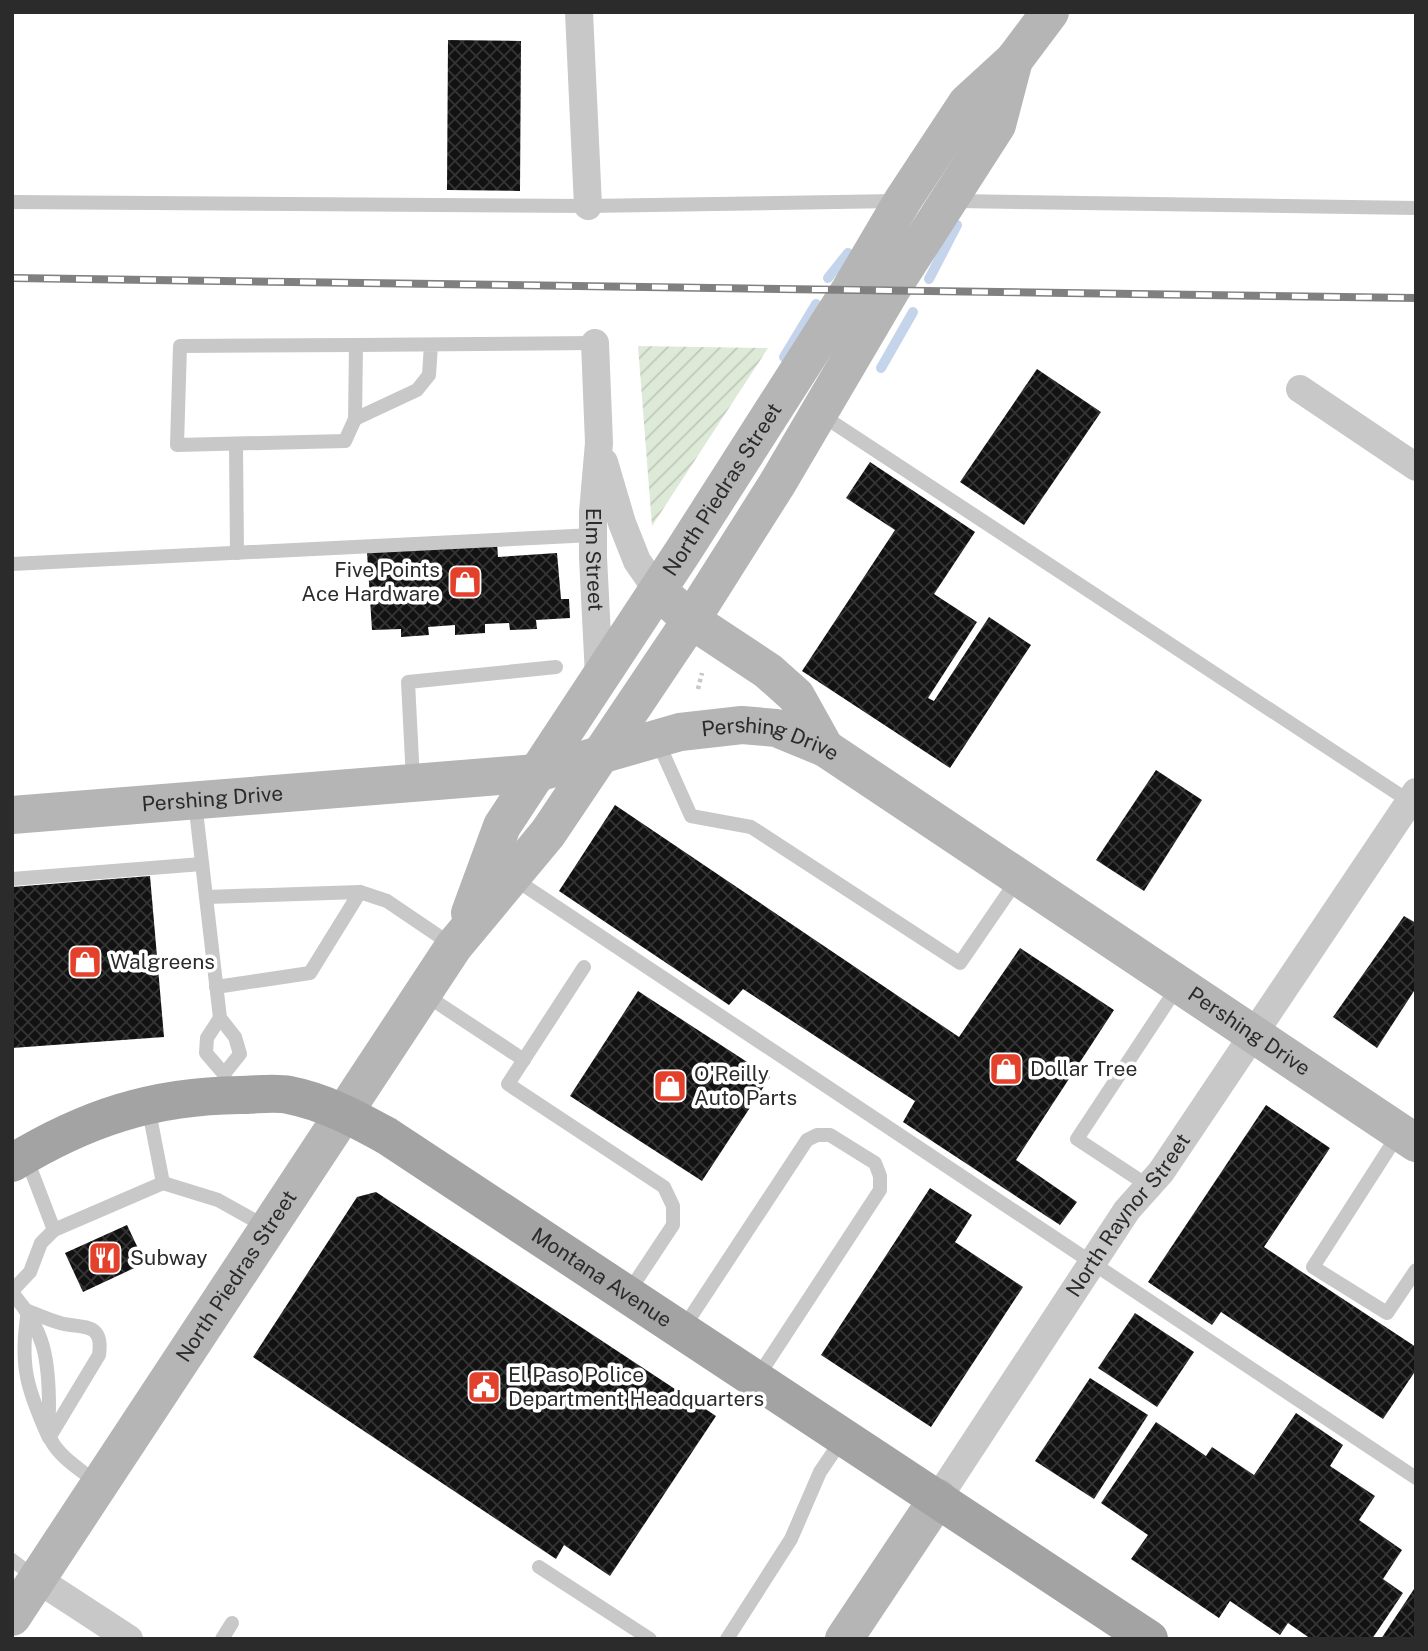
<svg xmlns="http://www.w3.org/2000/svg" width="1428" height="1651" font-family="'Public Sans',sans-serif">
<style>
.garden{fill:url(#garden-furrows)}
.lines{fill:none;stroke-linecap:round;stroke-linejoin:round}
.stream{stroke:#c4d4ea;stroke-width:10}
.building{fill:url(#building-cross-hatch)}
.path{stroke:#c8c8c8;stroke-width:4.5;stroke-dasharray:3.5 3.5;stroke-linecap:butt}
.lane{stroke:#c8c8c8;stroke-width:14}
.street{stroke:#c8c8c8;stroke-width:28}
.secondary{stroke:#b5b5b5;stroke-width:38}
.primary{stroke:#a3a3a3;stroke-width:38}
.rail-casing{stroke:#808080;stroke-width:8}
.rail{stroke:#fff;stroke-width:5;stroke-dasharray:16;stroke-linecap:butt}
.labels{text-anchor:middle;stroke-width:7;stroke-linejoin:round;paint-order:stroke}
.street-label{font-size:21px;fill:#2b2b2b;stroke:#fff}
.poi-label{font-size:21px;fill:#2b2b2b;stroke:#fff;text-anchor:start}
</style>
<defs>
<pattern id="garden-furrows" width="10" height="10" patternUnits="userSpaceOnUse" patternTransform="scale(1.75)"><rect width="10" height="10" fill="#deead8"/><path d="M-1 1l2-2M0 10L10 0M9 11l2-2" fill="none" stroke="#bfc9ba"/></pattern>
<pattern id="building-cross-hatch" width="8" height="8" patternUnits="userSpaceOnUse" patternTransform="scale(1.75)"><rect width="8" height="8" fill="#121212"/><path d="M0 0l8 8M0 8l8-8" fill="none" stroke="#353535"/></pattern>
</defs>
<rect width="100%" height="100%" fill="#fff"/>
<!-- garden -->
<path class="garden" d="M638,346L768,348L652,526Z"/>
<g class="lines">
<!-- stream -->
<g class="stream">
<path d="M828,278L848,253"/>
<path d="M929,279L957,225"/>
<path d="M784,357L816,304"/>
<path d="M881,368L913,312"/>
</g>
</g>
<!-- building -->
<g class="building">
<path d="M448,40L521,41L520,191L447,190Z"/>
<path d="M1037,369L1101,412L1024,525L960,482Z"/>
<path d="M870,462L975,532L934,594L977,622L928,698L934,701L989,617L1031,645L950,768L802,671L895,530L846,498Z"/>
<path d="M497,543L498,557L557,553L561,599H569L570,618L536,620L537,629L510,630L509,623L485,624V633L455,635V625L428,627L429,635L401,637V629L372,630L367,552Z"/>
<path d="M1156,770L1202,800L1144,891L1096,860Z"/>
<path d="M615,805L959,1037L1020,948L1114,1010L1016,1160L1077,1202L1060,1225L903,1122L915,1101L743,989L729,1005L559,891Z"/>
<path d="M150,876L164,1037L12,1048V887Z"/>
<path d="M1404,916L1416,923V988L1377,1048L1333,1017Z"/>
<path d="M638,991L770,1077L702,1181L570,1096Z"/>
<path d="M1266,1105L1330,1148L1264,1247L1416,1347V1370L1383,1419L1221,1312L1212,1325L1148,1282Z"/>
<path d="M930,1188L972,1215L955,1242L1023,1287L931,1427L821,1355Z"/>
<path d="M376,1192L716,1416L610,1576L564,1545L556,1559L253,1357L357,1197Z"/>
<path d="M127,1225L145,1263L83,1292L65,1253Z"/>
<path d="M1135,1313L1194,1352L1157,1407L1098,1368Z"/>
<path d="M1090,1378L1148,1415L1094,1499L1035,1461Z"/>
<path d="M1296,1413L1343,1445L1330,1466L1375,1496L1359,1520L1402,1550L1383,1579L1403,1593L1372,1639H1311L1288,1623L1280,1635L1230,1601L1219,1618L1131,1559L1148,1535L1101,1503L1156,1422L1206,1456L1212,1447L1254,1475Z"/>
<path d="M1416,1586V1639H1381Z"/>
</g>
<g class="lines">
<!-- path -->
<path class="path" d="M698,689L702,673"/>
<!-- lane -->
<g class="lane">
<path d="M955,201L1416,208"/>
<path d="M12,202L588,206L896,201"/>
<path d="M431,345L429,375L417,390L355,419L356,345L595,343"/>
<path d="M820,414L1412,803"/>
<path d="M355,419L345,441L177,445L180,346L356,345"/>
<path d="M236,445L237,553"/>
<path d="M12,564L593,535"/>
<path d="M657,740L691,816L751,827L960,963L1017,880"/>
<path d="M413,780L408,682L556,667"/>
<path d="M195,802L220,1018L235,1037L240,1054L224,1074"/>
<path d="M513,878L1416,1478"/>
<path d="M12,879L202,864"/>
<path d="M360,892L387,901L452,945"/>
<path d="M206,897L360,892L310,973L216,987"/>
<path d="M584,967L508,1084L664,1187L673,1206V1225L628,1293"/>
<path d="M424,994L524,1060"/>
<path d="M220,1018L207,1038L206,1053L224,1074L225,1083"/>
<path d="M148,1106L163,1183L218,1200L268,1228"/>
<path d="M1399,1133L1313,1267L1387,1313L1416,1270"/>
<path d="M1147,1185L1077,1139L1178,986"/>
<path d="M54,1230L163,1183"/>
<path d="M12,1291L30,1272L41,1243L54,1230L26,1157"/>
<path d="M12,1293C45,1330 49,1360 49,1408C49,1417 46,1432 51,1440C60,1458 83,1471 98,1484"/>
<path d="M28,1311C38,1315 49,1320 60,1323C82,1329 104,1321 99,1355L49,1438C27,1389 19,1365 28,1311Z"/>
<path d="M682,1330L807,1140L817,1135H830L875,1163L880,1176V1190L757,1378"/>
<path d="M12,1560L36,1578"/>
<path d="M539,1567L650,1639"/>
<path d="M222,1639L232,1623"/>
<path d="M727,1639L791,1539L820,1472L843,1438"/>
</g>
<!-- street -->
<g class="street">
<path d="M579,12L588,206"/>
<path id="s1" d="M595,343L599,443L593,512V557L599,676"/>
<path d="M1300,389L1416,467"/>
<path d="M604,462L622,523L637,561L657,590"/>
<path id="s2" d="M938,1498L1127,1210L1161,1172L1416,792"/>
<path d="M37,1579L129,1639"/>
</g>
<!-- secondary -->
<g class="secondary">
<path d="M672,603L691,620L768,671L796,696L825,748"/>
<path id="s3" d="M12,815L537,773L680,732L742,725L776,728L825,748L1416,1143"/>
<path id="s4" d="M470,913L502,826L682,553L850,290L903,200L967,103L1014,60L1050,12"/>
<path id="s5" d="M12,1617L454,946L548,833L691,620L777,484L891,290L997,125L1014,60"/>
<path d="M844,1639L938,1498"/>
</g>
<!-- primary -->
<path class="primary" id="s6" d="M12,1163C86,1118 153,1096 240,1095C256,1095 274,1092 289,1095C325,1102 356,1119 387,1136L1149,1639"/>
<defs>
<path id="rail" d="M12,278L1416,298"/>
</defs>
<!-- rail casing -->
<use href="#rail" class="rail-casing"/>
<!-- rail -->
<use href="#rail" class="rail"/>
</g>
<!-- icons -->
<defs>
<symbol id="shop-square" viewBox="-11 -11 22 22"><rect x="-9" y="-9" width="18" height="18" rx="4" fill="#e4412c" stroke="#fff"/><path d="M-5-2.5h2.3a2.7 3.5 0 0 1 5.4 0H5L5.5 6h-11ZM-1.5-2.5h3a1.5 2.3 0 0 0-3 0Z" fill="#fff"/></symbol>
<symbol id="restaurant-square" viewBox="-11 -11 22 22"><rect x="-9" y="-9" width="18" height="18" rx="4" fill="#e4412c" stroke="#fff"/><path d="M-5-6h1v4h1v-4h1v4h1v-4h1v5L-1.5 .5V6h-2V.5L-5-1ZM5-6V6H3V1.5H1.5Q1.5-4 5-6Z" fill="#fff"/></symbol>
<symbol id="civic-square" viewBox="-11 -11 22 22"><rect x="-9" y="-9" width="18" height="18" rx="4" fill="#e4412c" stroke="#fff"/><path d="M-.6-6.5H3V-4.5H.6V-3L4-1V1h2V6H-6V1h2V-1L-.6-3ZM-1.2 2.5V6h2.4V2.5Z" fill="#fff"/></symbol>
</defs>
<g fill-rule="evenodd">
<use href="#shop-square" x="446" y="563" width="38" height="38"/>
<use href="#shop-square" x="66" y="943" width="38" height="38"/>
<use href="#shop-square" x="987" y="1050" width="38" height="38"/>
<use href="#shop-square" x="651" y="1067" width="38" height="38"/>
<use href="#restaurant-square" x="86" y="1239" width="38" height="38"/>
<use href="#civic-square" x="465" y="1368" width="38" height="38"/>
</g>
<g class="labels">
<!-- street labels -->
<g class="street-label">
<text dy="7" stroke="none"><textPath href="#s4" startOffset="495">North Piedras Street</textPath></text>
<text dy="7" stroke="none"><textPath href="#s1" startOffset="217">Elm Street</textPath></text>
<text dy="7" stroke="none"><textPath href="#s3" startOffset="768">Pershing Drive</textPath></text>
<text dy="7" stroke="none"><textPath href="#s3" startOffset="201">Pershing Drive</textPath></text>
<text dy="7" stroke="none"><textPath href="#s3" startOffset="1335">Pershing Drive</textPath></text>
<text dy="7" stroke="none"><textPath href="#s2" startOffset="341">North Raynor Street</textPath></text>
<text dy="7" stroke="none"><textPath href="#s5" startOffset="408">North Piedras Street</textPath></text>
<text dy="7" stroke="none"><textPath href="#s6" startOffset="654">Montana Avenue</textPath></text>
</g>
<!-- poi labels -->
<g class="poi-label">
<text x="440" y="577" text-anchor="end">Five Points<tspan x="440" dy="24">Ace Hardware</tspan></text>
<text x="110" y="969">Walgreens</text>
<text x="1030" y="1076">Dollar Tree</text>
<text x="694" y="1081">O'Reilly<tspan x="694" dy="24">Auto Parts</tspan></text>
<text x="130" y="1265">Subway</text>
<text x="508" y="1382">El Paso Police<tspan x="508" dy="24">Department Headquarters</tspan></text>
</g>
</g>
<!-- border -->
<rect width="1428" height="1651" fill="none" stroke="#2b2b2b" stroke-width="28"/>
</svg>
